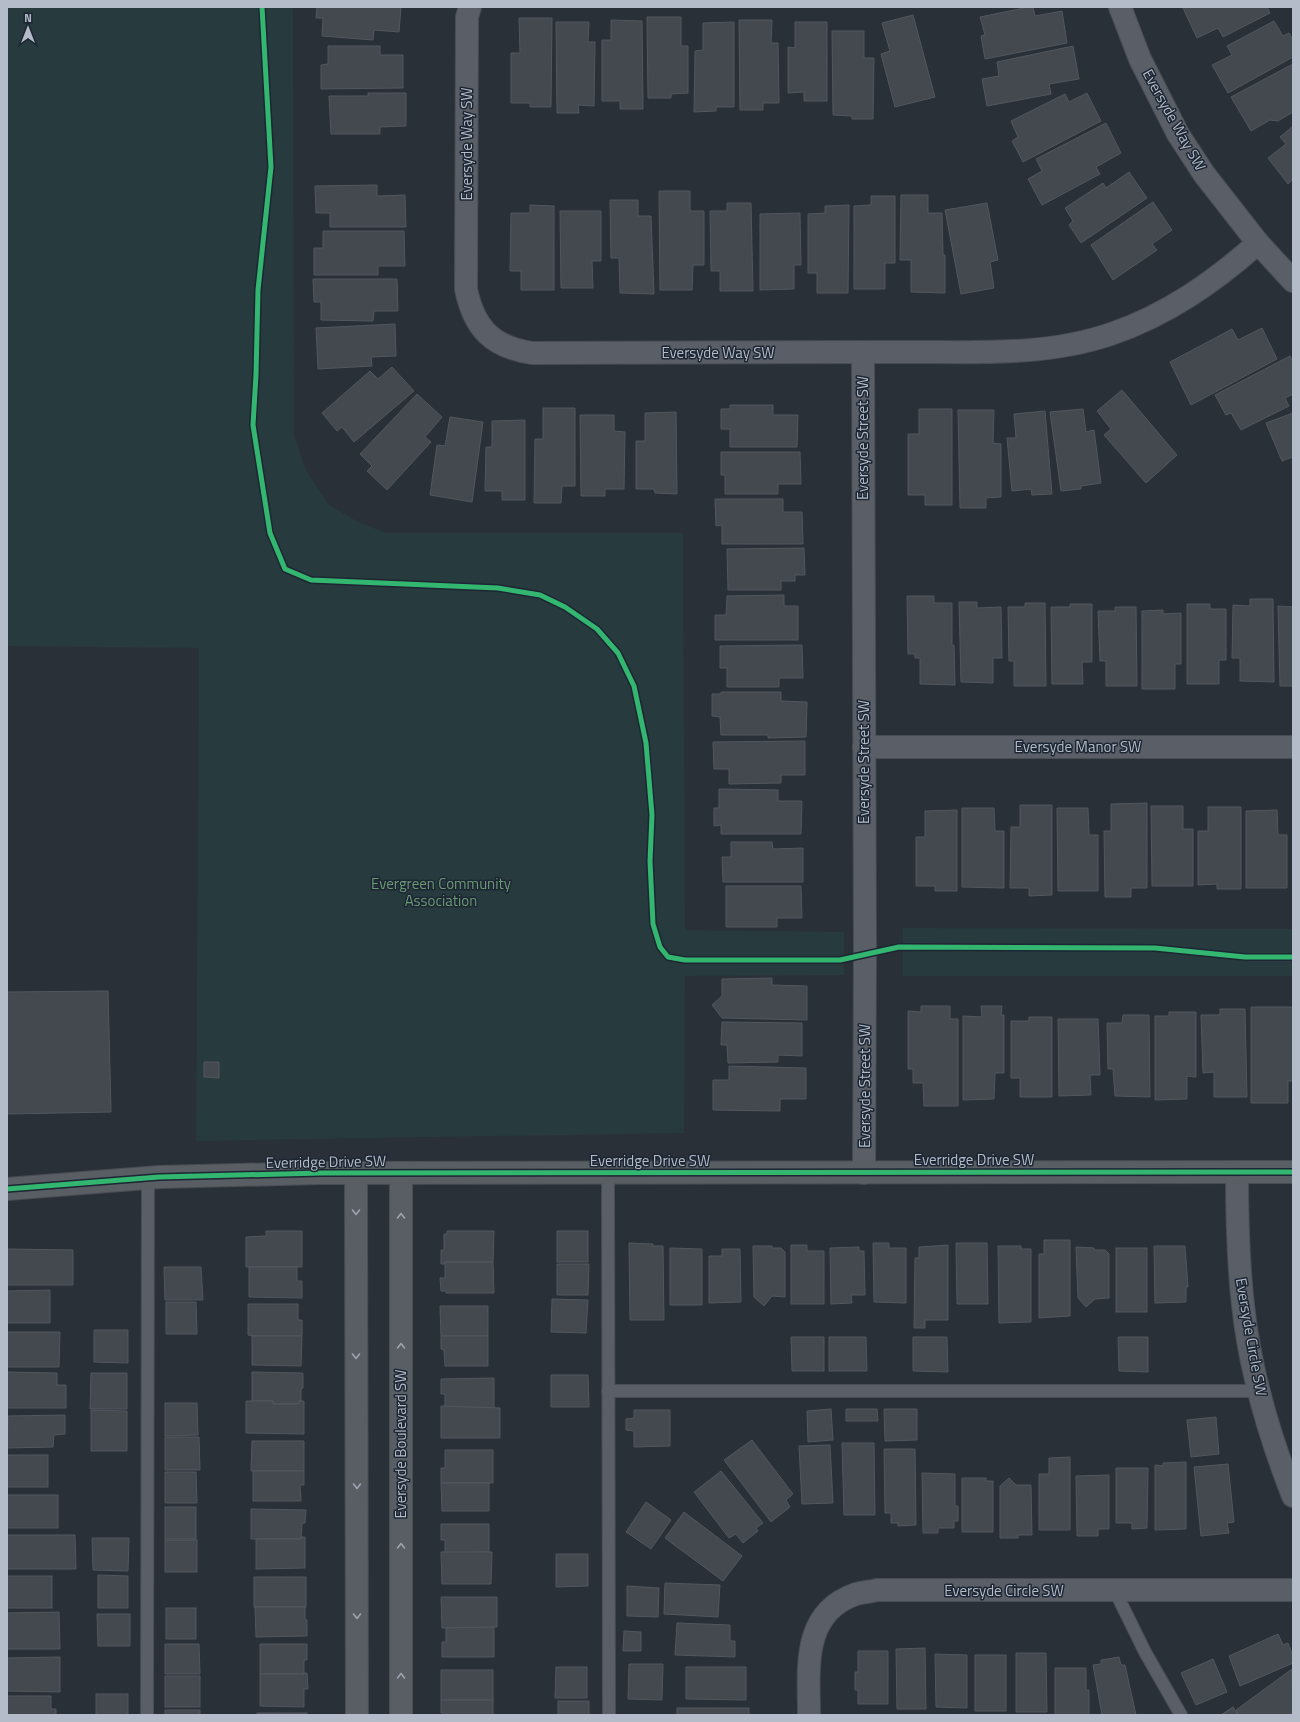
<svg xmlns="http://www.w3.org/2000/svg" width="1300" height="1722" font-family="'Titillium Web',sans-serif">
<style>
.green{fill:#273a3e}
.building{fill:#444950;stroke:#52575f}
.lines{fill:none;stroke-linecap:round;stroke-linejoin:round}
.lane-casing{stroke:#484c53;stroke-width:14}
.street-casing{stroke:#484c53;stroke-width:24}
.secondary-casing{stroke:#484c53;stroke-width:24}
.lane{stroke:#5a5e66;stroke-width:12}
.street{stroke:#5a5e66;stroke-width:22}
.secondary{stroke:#595d64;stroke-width:22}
.cycleway-casing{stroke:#1d2633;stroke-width:8}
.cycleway{stroke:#33b770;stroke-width:5}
.oneway{stroke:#9da4b0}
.labels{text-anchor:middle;stroke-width:3;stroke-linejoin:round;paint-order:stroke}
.street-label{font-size:15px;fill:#b4bcc9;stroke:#1d2633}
.park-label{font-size:15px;fill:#6b9a76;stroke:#1d2633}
</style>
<rect width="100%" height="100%" fill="#2a3038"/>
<!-- green -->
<g class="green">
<path d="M7,7H293L294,436L306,470L328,504L358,522L387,533H683L685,930L844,932V975L685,976L684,1133L196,1141L199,648L7,646Z"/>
<path d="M903,928L1293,929V976H903Z"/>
</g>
<!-- building -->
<g class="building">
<path d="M317,7H401L399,32L374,30L373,40L322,36L323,18H316Z"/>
<path d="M1029,7H1033L1035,16L1062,11L1067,43L985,59L981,36L985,35L980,17Z"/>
<path d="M1184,7H1267L1270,13L1223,37L1218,28L1197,38L1183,8Z"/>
<path d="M913,15L935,97L895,107L881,54L890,51L882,23Z"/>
<path d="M647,17H681V46H688V93L671,94V98H648Z"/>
<path d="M519,18H552L551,107H530V103H511V53H520Z"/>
<path d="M611,20L642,21L643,109H620V101H602V40H611Z"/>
<path d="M739,20H772L771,43H778L779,103H763V110H740Z"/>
<path d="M1274,21L1283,36L1289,33L1293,40V57L1228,93L1212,65L1232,55L1227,46Z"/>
<path d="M556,22H589L588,42H595L594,106L578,105L579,113H557Z"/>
<path d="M734,22V107H716V111L694,112L695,51L703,50V23Z"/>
<path d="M795,22H827V101H804V92L788,93V47L795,48Z"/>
<path d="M832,31H864V58H874L873,119H852V116L833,115Z"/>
<path d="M328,46H380V55H403V88L321,89V65L328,64Z"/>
<path d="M1073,46L1079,79L1049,84L1051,94L987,106L982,79L999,76L997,62Z"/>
<path d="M1293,64V112L1278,121L1270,120L1251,131L1231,97Z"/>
<path d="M368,93H406V126L380,127V134H331L329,96H368Z"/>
<path d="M1087,93L1101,121L1023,162L1012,141L1018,137L1011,121L1065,94L1069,102Z"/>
<path d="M1106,123L1121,153L1096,167L1100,174L1042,205L1028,179L1042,171L1036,159Z"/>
<path d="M1293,126V179L1288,184L1268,158L1286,144L1280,137Z"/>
<path d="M1129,172L1147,198L1081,243L1069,225L1073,221L1065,208L1103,183L1106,188Z"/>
<path d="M377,185V196L405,195L406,227H330V213H316L315,186Z"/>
<path d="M659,191H690V211H704V265H693L692,290H660Z"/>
<path d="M901,195H928V213H942L943,255H945V293L911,292V260H900Z"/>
<path d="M871,196H895V263H885V289H854V206L871,205Z"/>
<path d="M610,200H638V216H651L654,294L620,293L619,258H611Z"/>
<path d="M1153,202L1172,230L1152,244L1157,250L1113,280L1091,245Z"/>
<path d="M727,203H751L753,291H720V271H711L710,211H727Z"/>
<path d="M987,203L998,260L990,262L994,288L961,294L945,210Z"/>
<path d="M530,205L554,206V290H521V271H510L511,213H530Z"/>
<path d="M849,205L848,293H817V273H808V214L825,213V206Z"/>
<path d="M560,211H601V261H592L593,288H561Z"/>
<path d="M800,213L801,265H794V289L760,290V214Z"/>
<path d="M323,231H404L405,266H378V275H314V248H323Z"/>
<path d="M313,279H397L398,311H374L373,321L321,320V302H314Z"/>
<path d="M395,324L396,356L371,357L372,366L318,369L316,328Z"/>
<path d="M1262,328L1277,359L1191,405L1170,362L1232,329L1238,340Z"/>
<path d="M1290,356L1293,362V394L1285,398L1289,406L1241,430L1231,413L1226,415L1215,395Z"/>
<path d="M392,367L414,391L354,442L342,427L337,431L322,413L370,371L378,379Z"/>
<path d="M1122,390L1177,455L1146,483L1104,435L1111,429L1097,411Z"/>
<path d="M417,394L442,417L425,437L431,442L387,490L367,471L372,466L360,454Z"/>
<path d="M730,405H773V415H798L797,447H730V429H721V409H730Z"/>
<path d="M543,408H575V486H562L561,503H534L535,439H543Z"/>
<path d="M919,409H952V505H925V495H908V434H919Z"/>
<path d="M1083,409L1086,432L1094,430L1101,483L1081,486V489L1061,491L1050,412Z"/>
<path d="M958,410H994L993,443L1001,444V497L986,498V508H960Z"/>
<path d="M1045,411L1052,494L1032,495L1031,489L1012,491L1007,438H1016L1014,414Z"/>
<path d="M676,412L677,494L655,493L654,489H636V441H645V413Z"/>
<path d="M1293,413V457L1282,461L1266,423Z"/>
<path d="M580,415H614V431L625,432L624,489H605V496H581Z"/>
<path d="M450,417L483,422L472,502L430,495L437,445L445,446Z"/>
<path d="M525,420V500H502V491H485L486,447H492V421Z"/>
<path d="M721,452H800L801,484H778V494H725V475H721Z"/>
<path d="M715,499H783V512H802L803,544H722V525L716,526Z"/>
<path d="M804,548L805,575H795V581H781V590H728L727,549Z"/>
<path d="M784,595V606H798V640H715V615H726L727,596Z"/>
<path d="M907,596H934V603H952V645H954L955,685L920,684V658H915V654H908Z"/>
<path d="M1250,599H1273L1274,682L1240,681V658H1232L1233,605L1250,606Z"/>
<path d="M959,602H977V608L1001,607L1002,658H993V683L961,682Z"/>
<path d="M1025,603H1045L1046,686H1014V661H1009L1008,607H1025Z"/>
<path d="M1070,604H1092V662H1082L1083,684H1052L1051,607H1070Z"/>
<path d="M1187,604H1210V609H1226V660H1219V684H1187Z"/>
<path d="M1278,606L1293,607V686H1280Z"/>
<path d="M1115,607H1136L1137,686H1106V661H1100L1098,611H1115Z"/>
<path d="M1163,610V614L1181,613V664H1175V689H1142V611Z"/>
<path d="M802,645L803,678H779V687H727V668H720V646Z"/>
<path d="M721,692H781V701L807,702L806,737L768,738V735H721L720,717L712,716V694H721Z"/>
<path d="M805,741V775H781V783L729,784V769H714L713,742Z"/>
<path d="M719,789L778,790V801H802L801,834H721V825L714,826V808H719Z"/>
<path d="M1147,803V888H1131V897H1105L1104,831H1111V804Z"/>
<path d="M1020,805H1052V895L1029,896V888H1010L1011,827H1020Z"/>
<path d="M1151,806H1183V829H1193V886H1152Z"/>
<path d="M1208,807H1241V889H1217V884L1198,885V831H1208Z"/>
<path d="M962,808H994L995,831H1004V888L962,887Z"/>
<path d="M1057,808H1088L1089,835H1098V891H1058Z"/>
<path d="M957,810V891H935V886H916V837H925V811Z"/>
<path d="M1277,810L1278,835H1287V888H1246V811Z"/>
<path d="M731,842H772L773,849L803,848V882H723L722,857H731Z"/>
<path d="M726,886H801L802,918H777V927H726Z"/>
<path d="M772,978V985L807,986V1020L722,1018L712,1005L722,996V979Z"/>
<path d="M108,991L111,1112L7,1114V992Z"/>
<path d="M921,1006H950V1019H958V1106H924L923,1083H913V1069H908V1011L921,1012Z"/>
<path d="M981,1006H1002L1001,1015H1004V1073H995L994,1099L963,1100V1016L982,1017Z"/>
<path d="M1251,1007H1293V1081H1288V1103H1251Z"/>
<path d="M1220,1009H1245L1247,1097H1214V1072L1203,1073L1201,1015H1220Z"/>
<path d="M1169,1012H1196V1077L1187,1076V1099L1155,1100V1016H1169Z"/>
<path d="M1123,1015H1149L1150,1097L1115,1096L1113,1069H1108L1107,1023H1122Z"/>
<path d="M1029,1017H1052V1097H1020V1078H1011V1021H1029Z"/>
<path d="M1058,1019H1098L1100,1075H1090L1091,1095L1059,1096Z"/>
<path d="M722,1022L802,1023V1056L778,1055V1062L728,1063L727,1045H721Z"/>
<path d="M204,1062H219V1078L204,1077Z"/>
<path d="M729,1066L806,1068V1099H780V1111L713,1110V1080H729Z"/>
<path d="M266,1231H302V1267H246V1237L266,1236Z"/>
<path d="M447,1231H494L493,1262H445V1264H441V1250H444V1234H447Z"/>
<rect x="557" y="1231" width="31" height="31"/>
<path d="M1044,1240H1070V1316L1039,1318V1254H1044Z"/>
<path d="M629,1243L653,1244V1246H663L664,1320H630Z"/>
<path d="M873,1243H889V1248H906V1303L874,1302Z"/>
<path d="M956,1243H987L988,1304H957Z"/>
<path d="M791,1245H807V1251H824V1304H791Z"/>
<path d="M948,1245V1320H925V1328H914L915,1258H919V1247Z"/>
<path d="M753,1246H772V1248H781L785,1252V1297L772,1296L764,1306L754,1297Z"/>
<path d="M998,1246H1021V1249H1031V1322L999,1323Z"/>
<path d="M1154,1246H1185L1188,1287H1186V1302L1155,1303Z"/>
<path d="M859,1247V1251H864L865,1295H851L852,1303L831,1304L830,1248Z"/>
<path d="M1076,1247L1094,1248V1250H1105L1109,1254V1298L1095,1299L1086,1307L1078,1298Z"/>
<path d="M670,1248L702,1249V1305H670Z"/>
<rect x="1116" y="1248" width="31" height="64"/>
<path d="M7,1249L73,1250V1285H7Z"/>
<path d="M722,1249H740L741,1302L709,1303V1256H722Z"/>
<path d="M445,1262H493L494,1293H446V1291H441L440,1278H445Z"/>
<path d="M557,1264H589L588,1295H557Z"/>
<path d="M164,1267H201L203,1300H165Z"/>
<path d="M249,1267H297V1281H302V1298L249,1297Z"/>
<path d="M50,1290V1323H7V1291Z"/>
<path d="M552,1299L588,1300L586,1333L551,1332Z"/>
<path d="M166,1302H196L197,1334H166Z"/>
<path d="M248,1304H298V1320H302V1336H252L248,1335Z"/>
<path d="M440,1306H488V1336H441Z"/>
<path d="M94,1330H128V1363L94,1362Z"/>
<path d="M7,1332H60L59,1367H7Z"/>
<path d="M252,1336H302L301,1366L252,1365Z"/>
<path d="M441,1336H488V1366H445L444,1350L441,1349Z"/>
<path d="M791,1337H824V1371H792Z"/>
<path d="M829,1337H866L867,1371H829Z"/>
<path d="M913,1337H947L948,1372L913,1371Z"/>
<path d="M1118,1337H1148V1372L1119,1371Z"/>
<path d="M7,1372L57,1373V1385H66V1408H7Z"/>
<path d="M252,1372L303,1373V1388L301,1389V1401H299V1404H273V1401H252Z"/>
<path d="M91,1373H127V1409H90Z"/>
<path d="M551,1375H588L589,1407H551Z"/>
<path d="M494,1378V1408L445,1407V1394H441V1379Z"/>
<path d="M246,1401H273V1404H299V1401H304V1434L246,1433Z"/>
<path d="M165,1403H197L198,1435L165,1436Z"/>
<path d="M441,1406L500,1408V1438H441Z"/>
<path d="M831,1409L833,1440L808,1442L807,1411Z"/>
<path d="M846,1409H877L878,1421H846Z"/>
<path d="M884,1409H917V1440L885,1441Z"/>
<path d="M91,1410L127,1411V1451H91Z"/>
<path d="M634,1410H670V1446L634,1447V1431L626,1430V1419L634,1418Z"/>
<path d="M65,1415V1434L54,1435L53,1447L7,1448L8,1416Z"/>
<path d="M1216,1417L1219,1454L1191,1457L1187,1420Z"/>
<path d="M165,1437H199L200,1470H165Z"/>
<path d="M752,1440L793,1494L786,1500L790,1507L771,1522L724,1460Z"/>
<path d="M252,1441H304V1471H251Z"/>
<path d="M842,1443H874L875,1515H844Z"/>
<path d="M830,1445L833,1503L802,1504L799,1446Z"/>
<path d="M884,1449H915L916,1525L898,1526V1523H891V1513H885Z"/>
<path d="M445,1450H493V1483H441V1468H445Z"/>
<rect x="7" y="1455" width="41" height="32"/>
<path d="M1070,1457V1530H1039V1474H1049V1458Z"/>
<path d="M1186,1462V1529L1155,1530V1465L1163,1466V1463Z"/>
<path d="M1228,1464L1234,1522L1227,1523L1229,1533L1201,1536L1194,1467Z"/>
<path d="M1116,1468H1148L1147,1528L1132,1529V1523H1116Z"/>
<path d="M253,1471H304V1485H300L301,1501H253Z"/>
<path d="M721,1471L763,1523L756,1528L758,1531L743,1543L736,1534L729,1538L694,1492Z"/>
<path d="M165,1472H196L197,1503H165Z"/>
<path d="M922,1473L955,1474V1506H958V1521H954V1528H938V1533H923Z"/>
<path d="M1109,1475V1529H1098V1536H1077L1076,1476Z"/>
<path d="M962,1478H986V1481H993V1532H962Z"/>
<path d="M1009,1478L1016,1485H1031L1032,1535H1018V1538H1000V1486Z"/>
<path d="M441,1483H489V1511H442Z"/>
<rect x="7" y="1495" width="51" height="33"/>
<path d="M646,1502L671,1520L651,1549L626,1532Z"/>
<rect x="165" y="1507" width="31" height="32"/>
<path d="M251,1509L306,1510L305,1523H302L301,1539H251Z"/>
<path d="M684,1512L742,1556L723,1581L665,1538Z"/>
<path d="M441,1524H489V1552L445,1553V1540H441Z"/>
<path d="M7,1535H75L76,1569H7Z"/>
<path d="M301,1537H305V1568L256,1569V1539H301Z"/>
<path d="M92,1538H129L128,1571L93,1570Z"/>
<rect x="165" y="1540" width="32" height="32"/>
<path d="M441,1552H492L491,1584H442Z"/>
<path d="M556,1554H588V1586L556,1587Z"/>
<path d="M98,1575L128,1576V1608H98Z"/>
<rect x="7" y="1576" width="45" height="32"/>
<rect x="254" y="1577" width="52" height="30"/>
<path d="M665,1583L720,1585L718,1617L664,1614Z"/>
<path d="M627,1586L659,1588L658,1617L627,1616Z"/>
<path d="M441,1597H497V1627L442,1628Z"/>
<path d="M255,1607H305V1619L307,1620V1636L256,1637Z"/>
<rect x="166" y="1608" width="30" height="31"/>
<path d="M59,1612L60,1649H7V1613Z"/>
<path d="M97,1614H130V1646H98Z"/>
<path d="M677,1623L730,1625V1641H735V1657L675,1655Z"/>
<path d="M494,1627V1657H442V1642H446V1628Z"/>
<path d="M624,1631L641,1632V1651H623Z"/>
<path d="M1278,1634L1283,1645L1288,1643L1293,1656V1663L1240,1686L1229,1656Z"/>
<path d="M165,1644H199L200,1674H165Z"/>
<path d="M260,1644H307V1660H304V1674H260Z"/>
<path d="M925,1648L926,1709H897L896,1649Z"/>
<path d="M858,1651H888V1704H858V1690H855V1672H858Z"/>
<path d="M1016,1653H1046L1047,1712H1016Z"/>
<path d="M935,1654L967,1655V1708L936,1707Z"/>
<rect x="975" y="1655" width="31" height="56"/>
<path d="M60,1657V1692L7,1691V1658Z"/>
<path d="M1119,1657L1121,1665H1125L1136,1715H1102L1093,1665L1101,1664V1660Z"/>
<path d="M1213,1659L1227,1692L1196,1705L1181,1673Z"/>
<path d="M629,1664H663L662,1700L628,1699Z"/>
<path d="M556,1667H587V1698H555Z"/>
<path d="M686,1667H746V1700L686,1699Z"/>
<path d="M1055,1668H1086V1690H1089V1715H1055Z"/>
<path d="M1292,1669L1293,1712L1288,1715H1239L1236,1710Z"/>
<rect x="441" y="1670" width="52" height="30"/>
<path d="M304,1673H307L308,1689H304V1707L260,1706V1674H304Z"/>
<rect x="165" y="1676" width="35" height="31"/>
<rect x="96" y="1694" width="32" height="21"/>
<path d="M7,1696H51V1709H56V1715H7Z"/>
<path d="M441,1700H493V1715H445V1713H441Z"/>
<rect x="558" y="1701" width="31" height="14"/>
<path d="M1233,1707L1238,1715H1221Z"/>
<rect x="677" y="1708" width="72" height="7"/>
<rect x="165" y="1710" width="35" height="5"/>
<rect x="257" y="1713" width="50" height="2"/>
</g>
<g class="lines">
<defs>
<g id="lane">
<path d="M608,1173L609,1715"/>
<path d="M608,1391H1259"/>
<path d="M1115,1591L1145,1652L1181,1715"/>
<path d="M147,1715L148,1178"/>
</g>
<g id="street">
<path d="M470,7L467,17L466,289C474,328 492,347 532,353C652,353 772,353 893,352C965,351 1041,358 1111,334C1167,315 1214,282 1258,243"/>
<path d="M1120,7L1140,59L1178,134L1204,174L1258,243L1293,281"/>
<path d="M863,352L865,953L864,1173"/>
<path d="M864,747H1293"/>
<path d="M1237,1172C1237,1216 1238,1261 1243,1305C1250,1371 1269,1435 1293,1496"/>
<path d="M809,1715C809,1669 801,1613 856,1594C863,1592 870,1592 877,1590H1293"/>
</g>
<g id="secondary">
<path d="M356,1173L357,1715"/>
<path d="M401,1173V1715"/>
<path d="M7,1189L159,1177L321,1173L1293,1172"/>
</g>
</defs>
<!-- lane casing -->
<use href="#lane" class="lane-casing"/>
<!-- street casing -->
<use href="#street" class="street-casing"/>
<!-- secondary casing -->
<use href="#secondary" class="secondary-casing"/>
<!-- lane -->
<use href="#lane" class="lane"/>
<!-- street -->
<use href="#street" class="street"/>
<!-- secondary -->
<use href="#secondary" class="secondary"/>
<defs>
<g id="cycleway">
<path d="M262,7L271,167L258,290L256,375L253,425L270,533L285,569L311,580L498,588L540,595L565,607L597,629L618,653L634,686L646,743L652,815L650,861L653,924L660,947L668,957L685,960H840L899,947L1155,948L1245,957H1293"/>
<path d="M7,1189L159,1177L321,1173L1293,1172"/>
</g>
</defs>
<!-- cycleway casing -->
<use href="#cycleway" class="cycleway-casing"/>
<!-- cycleway -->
<use href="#cycleway" class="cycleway"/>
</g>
<!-- one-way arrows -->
<defs><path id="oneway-chevron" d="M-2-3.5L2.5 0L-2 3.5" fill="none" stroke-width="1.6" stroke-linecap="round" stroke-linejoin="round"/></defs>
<g class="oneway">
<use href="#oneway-chevron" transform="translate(356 1212) rotate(90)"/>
<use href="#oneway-chevron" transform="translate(401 1216) rotate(-90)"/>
<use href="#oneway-chevron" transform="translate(401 1346) rotate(-90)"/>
<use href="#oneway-chevron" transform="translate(356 1356) rotate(90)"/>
<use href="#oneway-chevron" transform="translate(357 1486) rotate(90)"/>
<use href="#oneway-chevron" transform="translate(401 1546) rotate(-90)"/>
<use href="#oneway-chevron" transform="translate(357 1616) rotate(90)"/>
<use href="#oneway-chevron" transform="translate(401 1676) rotate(-90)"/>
</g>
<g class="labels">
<!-- street labels -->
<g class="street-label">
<text transform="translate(1174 120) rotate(61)" y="5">Eversyde Way SW</text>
<text transform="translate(467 144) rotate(-90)" y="5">Eversyde Way SW</text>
<text x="718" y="358">Eversyde Way SW</text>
<text transform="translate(863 438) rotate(-90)" y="5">Eversyde Street SW</text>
<text x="1078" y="752">Eversyde Manor SW</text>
<text transform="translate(864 762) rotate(-90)" y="5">Eversyde Street SW</text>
<text transform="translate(865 1086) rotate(-90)" y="5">Eversyde Street SW</text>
<text x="974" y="1165">Everridge Drive SW</text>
<text x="650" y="1166">Everridge Drive SW</text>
<text transform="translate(326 1162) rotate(-1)" y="5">Everridge Drive SW</text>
<text transform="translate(1251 1337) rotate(80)" y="5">Eversyde Circle SW</text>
<text transform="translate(401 1444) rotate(-90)" y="5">Eversyde Boulevard SW</text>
<text x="1004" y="1596">Eversyde Circle SW</text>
</g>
<!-- park labels -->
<g class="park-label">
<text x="441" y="889">Evergreen Community<tspan x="441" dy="17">Association</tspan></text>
</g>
</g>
<!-- border -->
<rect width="1300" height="1722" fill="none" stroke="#b4bcc9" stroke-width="16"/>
<!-- north arrow -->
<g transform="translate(28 28)" stroke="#1d2633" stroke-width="3" paint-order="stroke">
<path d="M0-3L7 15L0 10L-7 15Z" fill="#b4bcc9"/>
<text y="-6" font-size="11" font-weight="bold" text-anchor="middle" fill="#b4bcc9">N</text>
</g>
</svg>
